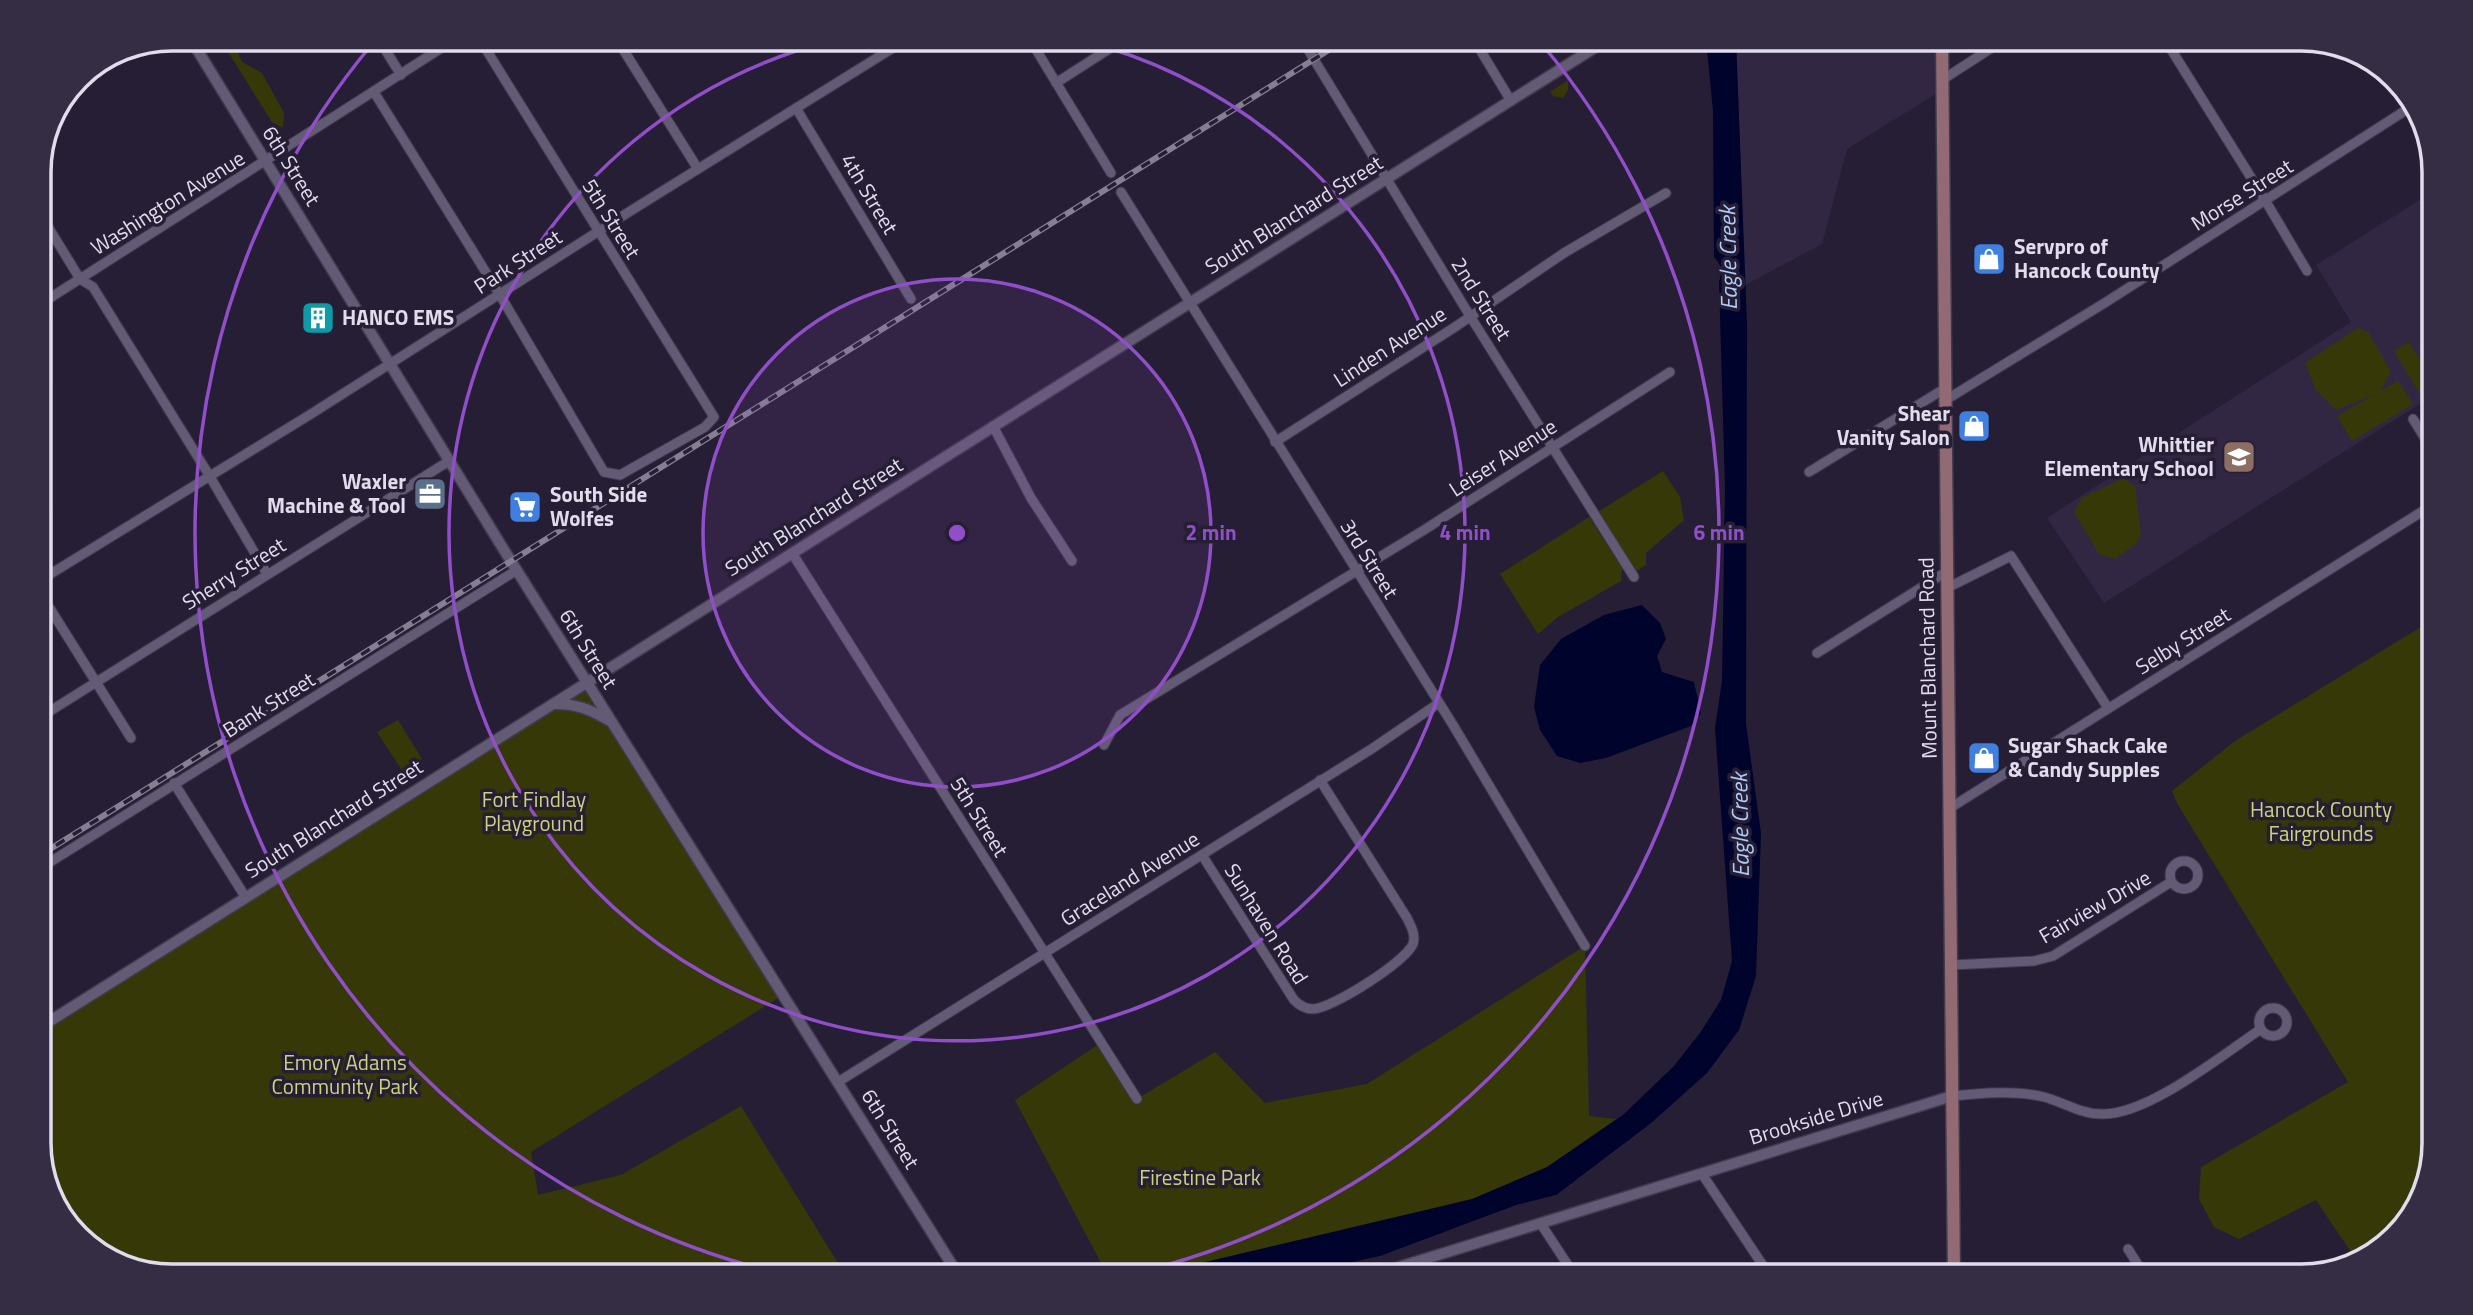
<svg xmlns="http://www.w3.org/2000/svg" width="2473" height="1315" font-family="'Titillium Web',sans-serif">
<style>
.built{fill:#312743}
.green{fill:#363907}
.water{fill:#00032c}
.lines{fill:none;stroke-linecap:round;stroke-linejoin:round}
.minor-casing{stroke:#423a4e;stroke-width:11}
.tertiary-casing{stroke:#423a4e;stroke-width:13}
.secondary-casing{stroke:#423a4e;stroke-width:15}
.minor{stroke:#635b75;stroke-width:9}
.tertiary{stroke:#635b75;stroke-width:10}
.secondary{stroke:#916a74;stroke-width:12}
.rail-casing{stroke:#867f93;stroke-width:6}
.rail{stroke:#261e35;stroke-width:3.5;stroke-dasharray:10;stroke-linecap:butt}
.ring{fill:none;stroke:#904fc8;stroke-width:3.5}
.labels{text-anchor:middle;stroke-width:7;stroke-linejoin:round;paint-order:stroke}
.street-label{font-size:21px;fill:#e2dded;stroke:#261e35}
.poi-label{font-size:21px;font-weight:bold;fill:#e2dded;stroke:#261e35;text-anchor:start}
.park-label{font-size:21px;fill:#ccd477;stroke:#261e35}
.water-label{font-size:23px;font-style:italic;fill:#afccf9;stroke:#261e35}
.rim{fill:none;stroke:#e2dded;stroke-width:3.5}
.centre{fill:#904fc8;stroke:#261e35;stroke-width:3.5}
.ring-label{font-size:21px;text-anchor:middle;font-weight:bold;fill:#904fc8;stroke:#261e35;stroke-width:7;stroke-linejoin:round;paint-order:stroke}
</style>
<rect width="100%" height="100%" fill="#261e35"/>
<!-- built -->
<g class="built">
<path d="M1736,39H1942V90L1847,149L1822,244L1745,285Z"/>
<path d="M2434,191V395L2104,603L2047,518L2351,322L2316,265Z"/>
</g>
<!-- green -->
<g class="green">
<path d="M220,39H232L242,62L262,73L284,113L283,128L272,122Z"/>
<path d="M1568,80V90L1563,98L1553,96L1550,92Z"/>
<path d="M2358,328L2368,332L2391,372L2380,391L2398,381L2413,404L2352,441L2337,416L2375,394L2336,410L2316,390L2305,363Z"/>
<path d="M2433,339L2434,385L2420,394L2394,351L2409,342L2423,365L2429,361L2420,346Z"/>
<path d="M1663,471L1680,497L1684,520L1646,553V565L1635,572L1598,512Z"/>
<path d="M2124,478L2135,486L2141,535L2136,544L2115,559L2099,554L2074,512L2082,498Z"/>
<path d="M1589,517L1622,568L1621,581L1558,617L1538,634L1500,574Z"/>
<path d="M2434,619V1143L2421,1202L2368,1258L2357,1261L2316,1200L2239,1239L2214,1227L2199,1199L2201,1167L2348,1082L2178,805L2172,791L2235,741Z"/>
<path d="M587,682L783,995L531,1152L538,1195L621,1175L741,1106L846,1276H172L113,1263L61,1217L39,1152V1029Z"/>
<path d="M398,720L422,759L419,762L421,771L394,788V783L405,775L377,732Z"/>
<path d="M1585,946L1589,1116L1633,1121L1537,1187L1215,1276H1108L1015,1100L1102,1042L1137,1099L1215,1052L1265,1103L1367,1084Z"/>
</g>
<!-- water -->
<g class="water">
<path d="M1706,39H1736L1747,324L1746,724L1761,833L1756,976L1739,1030L1707,1073L1650,1124L1556,1195L1516,1205L1380,1256L1288,1276H1146L1472,1199L1547,1167L1624,1114L1674,1066L1700,1033L1721,1000L1732,961L1715,728L1722,681L1725,488L1719,282C1722,272 1722,265 1714,257L1713,111Z"/>
<path d="M1642,605L1660,623L1666,639L1657,656L1662,672L1694,682L1701,713L1691,726L1606,758L1580,763L1557,756L1540,730L1534,707L1540,665L1561,639L1604,615Z"/>
</g>
<g class="lines">
<defs>
<g id="minor">
<path d="M378,38L401,75"/>
<path d="M616,38L698,169"/>
<path d="M1029,38L1111,173"/>
<path d="M1301,38L1470,316L1634,577"/>
<path d="M1473,38L1511,101"/>
<path d="M1578,38L1587,53"/>
<path d="M2164,38L2265,200L2307,271"/>
<path d="M1942,80L2007,38"/>
<path d="M1056,83L1126,38"/>
<path d="M374,92L500,295L604,472L620,475L705,427L714,417L479,38"/>
<path d="M796,108L911,299"/>
<path d="M1121,192L1453,725L1585,946"/>
<path d="M39,212L80,279L93,287L209,475L267,574"/>
<path d="M39,305L457,38"/>
<path d="M1944,401L2103,304L2414,105"/>
<path d="M2413,419L2434,453"/>
<path d="M993,426L1031,498L1072,561"/>
<path d="M1275,442L1455,327L1564,253L1666,193"/>
<path d="M1809,472L1944,389"/>
<path d="M792,553L1137,1099"/>
<path d="M39,581L311,414L632,210L909,38"/>
<path d="M1947,588L2011,556L2108,708"/>
<path d="M39,591L131,738"/>
<path d="M1817,653L1946,572"/>
<path d="M39,718L449,461"/>
<path d="M1104,745L1120,715L1424,530L1670,372"/>
<path d="M174,783L246,898"/>
<path d="M1950,808L2434,504"/>
<path d="M1202,855L1294,1000C1300,1006 1305,1009 1313,1009C1333,1008 1405,962 1413,944C1416,935 1411,926 1407,918L1320,780"/>
<circle cx="2184" cy="875" r="14"/>
<path d="M39,869L517,570"/>
<path d="M1951,965L2034,961L2053,956L2171,882"/>
<circle cx="2273" cy="1022" r="14"/>
<path d="M838,1082L1373,748L1439,703"/>
<path d="M1952,1096C1981,1093 2016,1090 2044,1097C2063,1102 2081,1114 2101,1114C2147,1116 2222,1055 2261,1029"/>
<path d="M1702,1174L1770,1276"/>
<path d="M1541,1224L1575,1276"/>
<path d="M2128,1249L2145,1276"/>
</g>
<g id="tertiary">
<path d="M190,38L504,550L959,1276"/>
<path d="M553,704C576,703 591,710 610,721"/>
<path d="M39,1028L1610,38"/>
<path d="M1370,1276L1952,1096"/>
</g>
<path id="secondary" d="M1942,38L1954,1276"/>
</defs>
<!-- minor casing -->
<use href="#minor" class="minor-casing"/>
<!-- tertiary casing -->
<use href="#tertiary" class="tertiary-casing"/>
<!-- secondary casing -->
<use href="#secondary" class="secondary-casing"/>
<!-- minor -->
<use href="#minor" class="minor"/>
<!-- tertiary -->
<use href="#tertiary" class="tertiary"/>
<!-- secondary -->
<use href="#secondary" class="secondary"/>
<defs>
<path id="rail" d="M39,856L1348,38"/>
</defs>
<!-- rail casing -->
<use href="#rail" class="rail-casing"/>
<!-- rail -->
<use href="#rail" class="rail"/>
</g>
<!-- distance rings -->
<circle cx="957" cy="533" r="254" fill="#904fc8" fill-opacity=".12"/>
<g class="ring">
<circle cx="957" cy="533" r="254"/>
<path d="M1076 39A508 508 0 1 1 838 39"/>
<path d="M786 1275A762 762 0 0 1 373 43M1541 43A762 762 0 0 1 1128 1275"/>
</g>
<!-- icons -->
<defs>
<symbol id="shop-square" viewBox="-11 -11 22 22"><rect x="-9" y="-9" width="18" height="18" rx="4" fill="#3f7fe0" stroke="#261e35"/><path d="M-5-2.5h2.3a2.7 3.5 0 0 1 5.4 0H5L5.5 6h-11ZM-1.5-2.5h3a1.5 2.3 0 0 0-3 0Z" fill="#fff"/></symbol>
<symbol id="building-square" viewBox="-11 -11 22 22"><rect x="-9" y="-9" width="18" height="18" rx="4" fill="#0f9aa8" stroke="#261e35"/><path d="M-4-6H4V6H1V3H-1V6H-4ZM-2.5-4.3h1.7v1.8h-1.7ZM.8-4.3h1.7v1.8H.8ZM-2.5-1h1.7V.8h-1.7ZM.8-1h1.7V.8H.8Z" fill="#fff"/></symbol>
<symbol id="school-square" viewBox="-11 -11 22 22"><rect x="-9" y="-9" width="18" height="18" rx="4" fill="#8d6e63" stroke="#261e35"/><path d="M0-5L7-2L0 1L-7-2ZM-4 1L0 2.5L4 1V4Q0 6-4 4Z" fill="#fff"/></symbol>
<symbol id="office-square" viewBox="-11 -11 22 22"><rect x="-9" y="-9" width="18" height="18" rx="4" fill="#5c6f8a" stroke="#261e35"/><path d="M-6-3h4V-5.5h4V-3h4V5H-6ZM-1-4.5V-3h2v-1.5ZM-6 0V1H6V0Z" fill="#fff"/></symbol>
<symbol id="supermarket-square" viewBox="-11 -11 22 22"><rect x="-9" y="-9" width="18" height="18" rx="4" fill="#3f7fe0" stroke="#261e35"/><path d="M-6-5.5h2.5l.6 2H6L4.5 2H-2.5L-4.4-4H-6ZM-1.5 3.2a1.3 1.3 0 1 0 .1 0ZM3 3.2a1.3 1.3 0 1 0 .1 0Z" fill="#fff"/></symbol>
</defs>
<g fill-rule="evenodd">
<use href="#shop-square" x="1970" y="240" width="38" height="38"/>
<use href="#building-square" x="299" y="299" width="38" height="38"/>
<use href="#shop-square" x="1955" y="407" width="38" height="38"/>
<use href="#school-square" x="2220" y="438" width="38" height="38"/>
<use href="#office-square" x="411" y="475" width="38" height="38"/>
<use href="#supermarket-square" x="506" y="488" width="38" height="38"/>
<use href="#shop-square" x="1965" y="739" width="38" height="38"/>
</g>
<g class="labels">
<!-- street labels -->
<g class="street-label">
<text transform="translate(291 166) rotate(58)" y="7">6th Street</text>
<text transform="translate(869 194) rotate(59)" y="7">4th Street</text>
<text transform="translate(2242 195) rotate(-32)" y="7">Morse Street</text>
<text transform="translate(168 203) rotate(-32)" y="7">Washington Avenue</text>
<text transform="translate(1294 215) rotate(-32)" y="7">South Blanchard Street</text>
<text transform="translate(611 219) rotate(58)" y="7">5th Street</text>
<text transform="translate(518 262) rotate(-33)" y="7">Park Street</text>
<text transform="translate(1481 299) rotate(58)" y="7">2nd Street</text>
<text transform="translate(1390 347) rotate(-33)" y="7">Linden Avenue</text>
<text transform="translate(1503 458) rotate(-33)" y="7">Leiser Avenue</text>
<text transform="translate(814 517) rotate(-32)" y="7">South Blanchard Street</text>
<text transform="translate(1369 559) rotate(58)" y="7">3rd Street</text>
<text transform="translate(234 574) rotate(-32)" y="7">Sherry Street</text>
<text transform="translate(2183 641) rotate(-32)" y="7">Selby Street</text>
<text transform="translate(588 649) rotate(58)" y="7">6th Street</text>
<text transform="translate(1928 658) rotate(-91)" y="7">Mount Blanchard Road</text>
<text transform="translate(269 705) rotate(-32)" y="7">Bank Street</text>
<text transform="translate(979 817) rotate(58)" y="7">5th Street</text>
<text transform="translate(334 819) rotate(-32)" y="7">South Blanchard Street</text>
<text transform="translate(1130 879) rotate(-32)" y="7">Graceland Avenue</text>
<text transform="translate(2095 907) rotate(-30)" y="7">Fairview Drive</text>
<text transform="translate(1266 924) rotate(58)" y="7">Sunhaven Road</text>
<text transform="translate(1816 1118) rotate(-17)" y="7">Brookside Drive</text>
<text transform="translate(890 1129) rotate(58)" y="7">6th Street</text>
</g>
<!-- poi labels -->
<g class="poi-label">
<text x="2014" y="254">Servpro of<tspan x="2014" dy="24">Hancock County</tspan></text>
<text x="342" y="325">HANCO EMS</text>
<text x="1950" y="421" text-anchor="end">Shear<tspan x="1950" dy="24">Vanity Salon</tspan></text>
<text x="2214" y="452" text-anchor="end">Whittier<tspan x="2214" dy="24">Elementary School</tspan></text>
<text x="406" y="489" text-anchor="end">Waxler<tspan x="406" dy="24">Machine &amp; Tool</tspan></text>
<text x="550" y="502">South Side<tspan x="550" dy="24">Wolfes</tspan></text>
<text x="2008" y="753">Sugar Shack Cake<tspan x="2008" dy="24">&amp; Candy Supples</tspan></text>
</g>
<!-- park labels -->
<g class="park-label">
<text x="534" y="807">Fort Findlay<tspan x="534" dy="24">Playground</tspan></text>
<text x="2321" y="817">Hancock County<tspan x="2321" dy="24">Fairgrounds</tspan></text>
<text x="345" y="1070">Emory Adams<tspan x="345" dy="24">Community Park</tspan></text>
<text x="1200" y="1185">Firestine Park</text>
</g>
<!-- water labels -->
<g class="water-label">
<text transform="translate(1728 258) rotate(-91)" y="8">Eagle Creek</text>
<text transform="translate(1740 825) rotate(-91)" y="8">Eagle Creek</text>
</g>
</g>
<!-- crop -->
<path d="M0 0H2473V1315H0ZM172 51H2301A121 121 0 0 1 2422 172V1143A121 121 0 0 1 2301 1264H172A121 121 0 0 1 51 1143V172A121 121 0 0 1 172 51Z" fill="#352d44" fill-rule="evenodd"/>
<path class="rim" d="M172 51H2301A121 121 0 0 1 2422 172V1143A121 121 0 0 1 2301 1264H172A121 121 0 0 1 51 1143V172A121 121 0 0 1 172 51Z"/>
<circle cx="957" cy="533" r="10" class="centre"/>
<g class="ring-label">
<text x="1211" y="540">2 min</text>
<text x="1465" y="540">4 min</text>
<text x="1719" y="540">6 min</text>
</g>
</svg>
